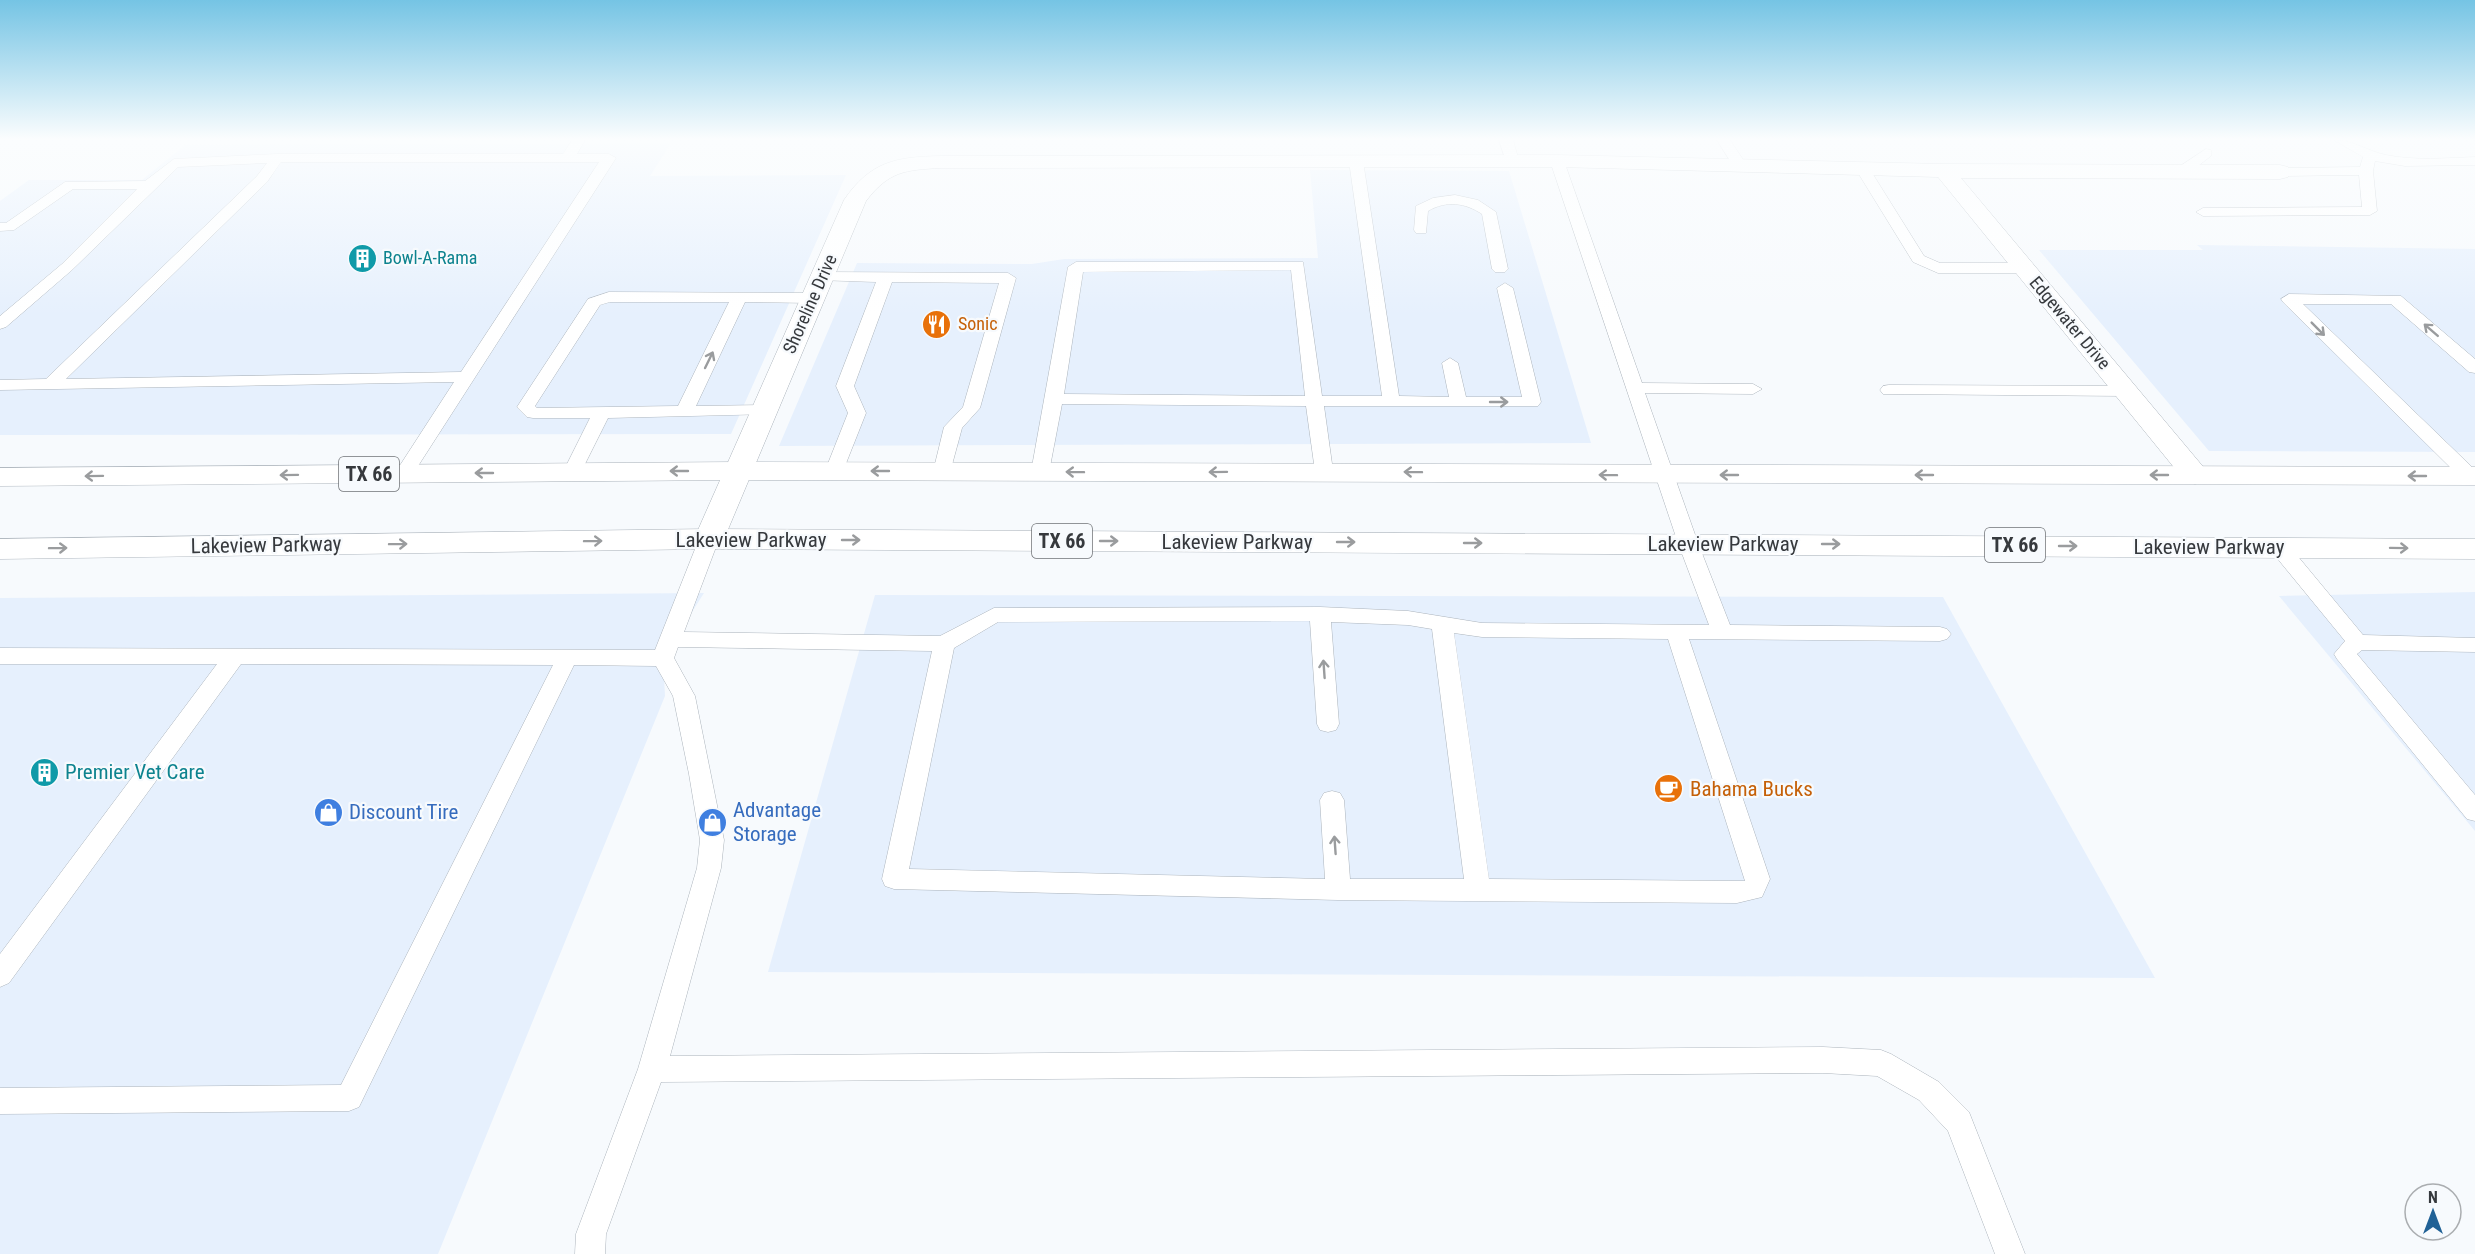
<svg xmlns="http://www.w3.org/2000/svg" width="2475" height="1254" font-family="'Roboto Condensed',sans-serif">
<style>
.built{fill:#e6f0fd}
.lines{fill:none;stroke-linecap:round;stroke-linejoin:round}
.lane-casing{stroke:#acb4bc;stroke-width:1}
.street-casing{stroke:#acb4bc;stroke-width:1}
.primary-casing{stroke:#acb4bc;stroke-width:1}
.lane{fill:#fff;fill-rule:evenodd}
.street{fill:#fff;fill-rule:evenodd}
.primary{fill:#fff;fill-rule:evenodd}
.oneway{stroke:#9a9c9e}
.labels{text-anchor:middle;stroke-width:4.5;stroke-linejoin:round;paint-order:stroke}
.far-culture-label{font-size:18px;fill:#0d838f;stroke:#f7fafd;text-anchor:start}
.far-street-label{font-size:18px;fill:#36393d;stroke:#f7fafd}
.far-food-label{font-size:18px;fill:#c56008;stroke:#f7fafd;text-anchor:start}
.shield{fill:#f7fafd;stroke:#707377;stroke-width:1.5}
.shield-label{font-size:20px;font-weight:bold;fill:#36393d}
.street-label{font-size:21px;fill:#36393d;stroke:#f7fafd}
.culture-label{font-size:21px;fill:#0d838f;stroke:#f7fafd;text-anchor:start}
.food-label{font-size:21px;fill:#c56008;stroke:#f7fafd;text-anchor:start}
.shop-label{font-size:21px;fill:#366cbe;stroke:#f7fafd;text-anchor:start}
</style>
<rect width="100%" height="100%" fill="#f7fafd"/>
<!-- built -->
<g class="built">
<path d="M671,143L650,176L846,175L731,434L0,435V201L29,180H142L185,145Z"/>
<path d="M1310,170L1509,171L1591,443L779,446L857,263L1032,264L1064,259L1318,258Z"/>
<path d="M2197,245L2475,249V452L2209,451L2039,250H2203Z"/>
<path d="M2475,592V831L2279,596Z"/>
<path d="M704,593L663,658L665,696L438,1254H0V598Z"/>
<path d="M875,595L1943,597L2155,978L768,972Z"/>
</g>
<g class="lines">
<defs>
<g id="lane">
<path d="M572,140H585L577,154H609L616,158L411,477L404,479L395,473L454,382L0,390V380L46,379L257,176L267,163L178,167L72,270L6,327L0,329V316L62,264L137,189H73L14,230L0,231V223H6L65,182L145,181L174,159L277,154H563ZM281,162H599L461,372L66,379L267,182Z"/>
<path d="M1499,140H1513L1519,161L1517,164H1507Z"/>
<path d="M1717,140H1730L1746,164L1744,167H1734Z"/>
<path d="M2334,140C2353,140 2367,151 2386,155C2415,161 2446,158 2475,157V165L2405,166L2375,161L2373,171L2377,211L2370,215L2203,216L2196,212L2203,208L2362,207L2359,175L2280,176L2273,172L2280,168L2360,167L2363,157Z"/>
<path d="M2206,149L2211,150V156L2186,175H2176V169Z"/>
<path d="M1356,157L1363,161L1399,396L1449,397L1442,363L1450,358L1458,363L1466,397H1522L1497,288L1505,283L1513,288L1541,402L1538,406H1324L1333,471L1324,477L1315,471L1306,406L1062,404L1049,472L1047,476H1033L1031,472L1068,267L1076,262H1303L1322,396H1382L1349,161ZM1291,270L1305,396L1064,394L1083,272Z"/>
<path d="M1557,157L1564,161L1642,383L1753,384L1762,389L1753,394L1645,393L1698,543L1730,625L1940,627L1947,629L1951,634L1947,639L1940,641L1689,639L1770,879L1762,897L1737,903L1338,900L894,889L885,886L882,879L932,651L678,647L674,658L695,696L724,840L721,868L670,1056L1823,1047L1881,1050L1891,1054L1939,1082L1969,1112L2025,1254H1995L1948,1131L1919,1100L1877,1076L1823,1073L661,1082L606,1234L605,1254H575L576,1234L638,1069L697,868L700,840L689,774L673,696L656,666L574,665L359,1107L349,1111L0,1114V1088L341,1085L553,665L241,664L9,983L0,987V954L217,664H0V648L655,650L699,539L702,535H716L719,539L684,632L940,636L994,608L1320,607L1408,611L1482,623L1709,625L1678,543L1550,161ZM1310,621L1317,724L1320,730L1328,732L1336,730L1339,724L1331,622L1408,625L1432,629L1464,879H1350L1344,800L1340,793L1332,791L1324,793L1320,800L1325,879L909,869L954,648L998,622ZM1454,633L1482,637L1668,639L1745,881L1489,879Z"/>
<path d="M1862,164L1869,168L1924,256L1940,263H2025L2033,268L2025,273H1938L1913,262L1855,168Z"/>
<path d="M1455,195L1478,200L1496,212L1508,269L1505,272H1495L1492,269L1482,214C1465,203 1447,200 1428,211L1426,233H1416L1414,230L1416,206L1433,198Z"/>
<path d="M822,272L1008,273L1016,278L980,408L962,428L949,476H935L933,472L944,427L963,407L999,283L892,282L854,386L866,413L843,471L834,477L825,471L848,413L836,386L876,282L817,280L814,277L817,274Z"/>
<path d="M609,292L812,293L820,298L812,303L745,302L696,406L764,405L770,406L773,410L770,414L608,418L581,472L572,478L563,472L590,418H533L527,417L517,407L588,299ZM610,302H729L678,406L537,408L535,406L600,305Z"/>
<path d="M2289,294L2401,296L2475,359V373L2469,372L2391,304H2303L2475,470V480H2463L2283,302L2281,299Z"/>
<path d="M1889,385L2127,386L2136,391L2127,396L1883,394L1880,390L1883,386Z"/>
<path d="M2279,541L2286,542L2363,635L2475,638V652L2362,650L2357,654L2475,795V821L2467,819L2337,659L2334,654L2345,641L2272,552L2269,547L2272,542Z"/>
</g>
<path id="street" d="M1557,155L1944,164L2280,165L2288,167L2291,172L2288,177L2280,179L1961,178L2205,469L2210,475L2205,481L2195,484L2185,481L1938,177L1557,167L941,168C905,170 889,171 866,201L724,539L720,546L709,549L698,546L694,539L844,200C871,161 896,157 941,156Z"/>
<g id="primary">
<path d="M737,462L2475,467V485L737,480L0,486V468Z"/>
<path d="M709,529L2475,539V559L709,549L0,559V539Z"/>
</g>
</defs>
<!-- lane casing -->
<use href="#lane" class="lane-casing"/>
<!-- street casing -->
<use href="#street" class="street-casing"/>
<!-- primary casing -->
<use href="#primary" class="primary-casing"/>
<!-- lane -->
<use href="#lane" class="lane"/>
<!-- street -->
<use href="#street" class="street"/>
<!-- primary -->
<use href="#primary" class="primary"/>
</g>
<!-- one-way arrows -->
<defs><path id="oneway-shaft" d="M-6 0H5M1.5-3L5.5 0L1.5 3" fill="none" stroke-width="1.6" stroke-linecap="round" stroke-linejoin="round" transform="scale(1.5)"/></defs>
<g class="oneway">
<use href="#oneway-shaft" transform="translate(2318 329) rotate(45)"/>
<use href="#oneway-shaft" transform="translate(2431 330) rotate(-139)"/>
<use href="#oneway-shaft" transform="translate(709 360) rotate(-64)"/>
<use href="#oneway-shaft" transform="translate(1499 402)"/>
<use href="#oneway-shaft" transform="translate(679 471) rotate(180)"/>
<use href="#oneway-shaft" transform="translate(880 471) rotate(-180)"/>
<use href="#oneway-shaft" transform="translate(1075 472) rotate(-179)"/>
<use href="#oneway-shaft" transform="translate(1218 472) rotate(179)"/>
<use href="#oneway-shaft" transform="translate(1413 472) rotate(-179)"/>
<use href="#oneway-shaft" transform="translate(484 473) rotate(180)"/>
<use href="#oneway-shaft" transform="translate(289 475) rotate(179)"/>
<use href="#oneway-shaft" transform="translate(1608 475) rotate(-179)"/>
<use href="#oneway-shaft" transform="translate(1729 475) rotate(180)"/>
<use href="#oneway-shaft" transform="translate(1924 475) rotate(180)"/>
<use href="#oneway-shaft" transform="translate(2159 475) rotate(180)"/>
<use href="#oneway-shaft" transform="translate(94 476) rotate(179)"/>
<use href="#oneway-shaft" transform="translate(2417 476) rotate(-180)"/>
<use href="#oneway-shaft" transform="translate(851 540)"/>
<use href="#oneway-shaft" transform="translate(593 541) rotate(-1)"/>
<use href="#oneway-shaft" transform="translate(1109 541)"/>
<use href="#oneway-shaft" transform="translate(1346 542)"/>
<use href="#oneway-shaft" transform="translate(1473 543)"/>
<use href="#oneway-shaft" transform="translate(398 544) rotate(-1)"/>
<use href="#oneway-shaft" transform="translate(1831 544)"/>
<use href="#oneway-shaft" transform="translate(2068 546)"/>
<use href="#oneway-shaft" transform="translate(58 548) rotate(-1)"/>
<use href="#oneway-shaft" transform="translate(2399 548) rotate(1)"/>
<use href="#oneway-shaft" transform="translate(1324 669) rotate(-94)"/>
<use href="#oneway-shaft" transform="translate(1335 845) rotate(-94)"/>
</g>
<!-- sky -->
<linearGradient id="sky" x2="0" y2="1"><stop stop-color="#75c4e4"/><stop offset="0.44" stop-color="#fbfdfe"/><stop offset="1" stop-color="#fbfdfe" stop-opacity="0"/></linearGradient>
<rect width="2475" height="316" fill="url(#sky)"/>
<!-- icons -->
<defs>
<symbol id="building-disc" viewBox="-11 -11 22 22"><circle r="9.5" fill="#0f9aa8" stroke="#f7fafd"/><path d="M-4-6H4V6H1V3H-1V6H-4ZM-2.5-4.3h1.7v1.8h-1.7ZM.8-4.3h1.7v1.8H.8ZM-2.5-1h1.7V.8h-1.7ZM.8-1h1.7V.8H.8Z" fill="#fff"/></symbol>
<symbol id="restaurant-disc" viewBox="-11 -11 22 22"><circle r="9.5" fill="#e8710a" stroke="#f7fafd"/><path d="M-5-6h1v4h1v-4h1v4h1v-4h1v5L-1.5 .5V6h-2V.5L-5-1ZM5-6V6H3V1.5H1.5Q1.5-4 5-6Z" fill="#fff"/></symbol>
<symbol id="cafe-disc" viewBox="-11 -11 22 22"><circle r="9.5" fill="#e8710a" stroke="#f7fafd"/><path d="M-5.5-4.5H6V0H3Q3 3.5 0 3.5H-2.5Q-5.5 3.5-5.5 0ZM3-3.2v2h1.7v-2ZM-6 4.5H4V6H-6Z" fill="#fff"/></symbol>
<symbol id="shop-disc" viewBox="-11 -11 22 22"><circle r="9.5" fill="#3f7fe0" stroke="#f7fafd"/><path d="M-5-2.5h2.3a2.7 3.5 0 0 1 5.4 0H5L5.5 6h-11ZM-1.5-2.5h3a1.5 2.3 0 0 0-3 0Z" fill="#fff"/></symbol>
</defs>
<g fill-rule="evenodd">
<use href="#building-disc" x="346" y="242" width="33" height="33"/>
<use href="#restaurant-disc" x="920" y="308" width="33" height="33"/>
<use href="#building-disc" x="28" y="756" width="33" height="33"/>
<use href="#cafe-disc" x="1652" y="772" width="33" height="33"/>
<use href="#shop-disc" x="312" y="796" width="33" height="33"/>
<use href="#shop-disc" x="696" y="806" width="33" height="33"/>
</g>
<g class="labels">
<!-- far-culture labels -->
<g class="far-culture-label">
<text x="383" y="264">Bowl-A-Rama</text>
</g>
<!-- far-street labels -->
<g class="far-street-label">
<text transform="translate(810 304) rotate(-66)" y="6">Shoreline Drive</text>
<text transform="translate(2070 323) rotate(50)" y="6">Edgewater Drive</text>
</g>
<!-- far-food labels -->
<g class="far-food-label">
<text x="958" y="330">Sonic</text>
</g>
<!-- shield labels -->
<g class="shield">
<rect x="339" y="457" width="60" height="34" rx="4.5"/>
<rect x="1032" y="524" width="60" height="34" rx="4.5"/>
<rect x="1985" y="528" width="60" height="34" rx="4.5"/>
</g>
<g class="shield-label">
<text x="369" y="481">TX 66</text>
<text x="1062" y="548">TX 66</text>
<text x="2015" y="552">TX 66</text>
</g>
<!-- street labels -->
<g class="street-label">
<text x="751" y="547">Lakeview Parkway</text>
<text x="1237" y="549">Lakeview Parkway</text>
<text x="1723" y="551">Lakeview Parkway</text>
<text transform="translate(266 545) rotate(-1)" y="7">Lakeview Parkway</text>
<text x="2209" y="554">Lakeview Parkway</text>
</g>
<!-- culture labels -->
<g class="culture-label">
<text x="65" y="779">Premier Vet Care</text>
</g>
<!-- food labels -->
<g class="food-label">
<text x="1690" y="796">Bahama Bucks</text>
</g>
<!-- shop labels -->
<g class="shop-label">
<text x="733" y="817">Advantage<tspan x="733" dy="24">Storage</tspan></text>
<text x="349" y="819">Discount Tire</text>
</g>
</g>
<!-- north arrow -->
<g transform="translate(2433 1212)"><circle r="28" fill="#f7fafd" stroke="#aaadb0" stroke-width="1.5"/>
<path d="M0-4.5L10 22L0 15L-10 22Z" fill="#206196"/>
<text y="-9" font-size="16" font-weight="bold" text-anchor="middle" fill="#36393d">N</text>
</g>
</svg>
